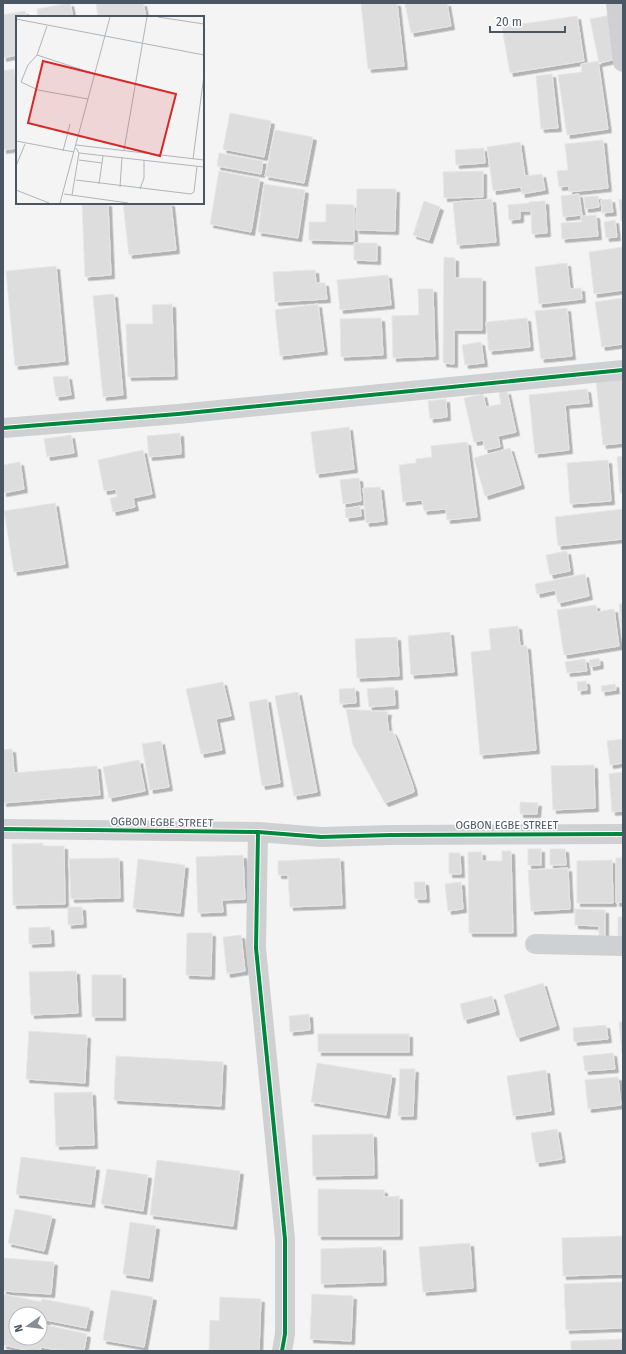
<svg xmlns="http://www.w3.org/2000/svg" width="626" height="1354" font-family="'Fira Sans',sans-serif">
<style>
.building{fill:#ddddde;stroke:#e5e6e7;fill-rule:evenodd;filter:url(#shadow)}
.lines{fill:none;stroke-linecap:round;stroke-linejoin:round}
.street{stroke:#ced0d2;stroke-width:20}
.cycleway-casing{stroke:#fff;stroke-width:6}
.cycleway{stroke:#00873e;stroke-width:4}
.labels{text-anchor:middle;stroke-width:3;stroke-linejoin:round;paint-order:stroke}
.street-label{font-size:11px;fill:#4a5661;stroke:#fff}
.inset-road{fill:none;stroke:#b0b5b9;stroke-width:1}
.view{fill:#d62828;fill-opacity:0.15;stroke:#d62828;stroke-width:2}
.inset-edge{fill:none;stroke:#4a5661;stroke-width:2}
</style>
<defs>
<filter id="shadow"><feDropShadow dx="3.5" dy="3.5" stdDeviation="0" flood-color="#0004"/></filter>
</defs>
<rect width="100%" height="100%" fill="#f4f4f4"/>
<!-- building -->
<g class="building">
<path d="M70,3L73,17H38L37,9Z"/>
<path d="M96,3H143L146,17H98Z"/>
<path d="M361,3H397L404,66L368,69Z"/>
<path d="M405,3H447L451,26L411,33Z"/>
<path d="M25,11L27,17H17V55L3,58V15Z"/>
<path d="M611,15L621,58L599,63L590,19Z"/>
<path d="M577,16L584,61L510,73L502,27Z"/>
<path d="M598,61L608,129L567,135L558,75L582,72L581,64Z"/>
<path d="M14,69L17,89V148L3,150V71Z"/>
<path d="M552,74L558,128L541,129L536,76Z"/>
<path d="M230,113L271,121L264,157L223,149Z"/>
<path d="M275,130L313,137L304,183L265,176Z"/>
<path d="M603,140L608,188L569,192V186L559,187L557,171L568,170L565,144Z"/>
<path d="M520,142L525,176L542,174L545,190L522,194L521,187L493,191L487,147Z"/>
<path d="M484,148L485,163L456,165L455,150Z"/>
<path d="M219,153L263,161L261,174L217,166Z"/>
<path d="M219,171L260,179L251,232L210,224Z"/>
<path d="M483,171V197L444,198L443,172Z"/>
<path d="M264,184L305,190L298,238L258,232Z"/>
<path d="M357,189H396L395,231L356,230Z"/>
<path d="M579,194L582,215L563,217L561,196Z"/>
<path d="M598,196L599,207L585,209L584,197Z"/>
<path d="M492,199L496,242L457,245L453,202Z"/>
<path d="M611,199L613,212L602,213L601,200Z"/>
<path d="M623,199V221H621L619,200Z"/>
<path d="M424,201L440,207L429,240L413,235Z"/>
<path d="M545,201L547,233L532,234L531,211H520V219L509,220L508,205L530,203L529,202Z"/>
<path d="M82,203H108L111,275L85,277Z"/>
<path d="M123,203H171L176,250L129,255Z"/>
<path d="M326,204L354,205V241L309,240V222H326Z"/>
<path d="M596,215L598,236L562,239L561,223L581,222V216Z"/>
<path d="M615,220L617,237L606,238L604,222Z"/>
<path d="M354,243H377V261L354,260Z"/>
<path d="M623,247V290L594,294L589,252Z"/>
<path d="M444,257L455,258V278H482V330H454V364L443,363Z"/>
<path d="M567,263L570,289L581,288L582,299L539,304L535,267Z"/>
<path d="M56,266L65,361L15,366L6,271Z"/>
<path d="M315,270L316,283H325L327,299L275,302L273,272Z"/>
<path d="M388,275L391,305L340,310L337,280Z"/>
<path d="M418,289H433L435,356L393,358L392,316L419,315Z"/>
<path d="M114,294L123,395L103,397L93,296Z"/>
<path d="M623,298V344L602,347L595,302Z"/>
<path d="M172,304L174,376L128,377L126,324H153L152,305Z"/>
<path d="M318,304L324,351L280,356L275,310Z"/>
<path d="M567,308L572,356L541,359L535,311Z"/>
<path d="M381,318L383,355L341,357L340,319Z"/>
<path d="M527,318L530,347L489,351L486,322Z"/>
<path d="M481,342L484,363L465,365L462,345Z"/>
<path d="M68,376L71,395L56,397L53,377Z"/>
<path d="M623,378V443L603,445L596,381Z"/>
<path d="M587,389L589,403L565,405L569,450L535,454L529,395Z"/>
<path d="M507,391L516,432L498,436L500,447L485,450L483,440L474,442L464,398L483,394L486,407L501,404L499,392Z"/>
<path d="M446,399L447,417L430,419L428,401Z"/>
<path d="M349,427L354,469L316,474L311,432Z"/>
<path d="M180,433L181,454L149,457L147,436Z"/>
<path d="M71,435L74,453L47,457L44,439Z"/>
<path d="M467,442L477,517L447,520L446,509L424,511L422,500L403,502L399,465L416,463V459L432,457L431,446Z"/>
<path d="M510,448L521,485L485,496L474,458Z"/>
<path d="M143,450L152,494L133,498L135,507L113,512L110,498L117,497L116,489L104,491L98,460Z"/>
<path d="M623,456V493H620L617,457Z"/>
<path d="M608,460L611,501L570,504L567,463Z"/>
<path d="M20,462L24,489L3,493V465Z"/>
<path d="M359,478L361,501L343,504L340,480Z"/>
<path d="M380,487L384,521L366,523L363,488Z"/>
<path d="M55,503L65,564L14,572L4,511Z"/>
<path d="M360,506L361,516L346,518L345,509Z"/>
<path d="M623,509V539L558,546L555,517Z"/>
<path d="M567,551L570,571L550,575L546,555Z"/>
<path d="M585,574L589,596L558,603L555,590L537,594L535,584Z"/>
<path d="M619,604H623V643Z"/>
<path d="M596,605L597,612L614,609L619,646L564,655L557,610Z"/>
<path d="M518,626L520,646H527L536,750L480,755L471,652L491,650L489,629Z"/>
<path d="M450,632L454,672L411,675L408,636Z"/>
<path d="M397,637L399,676L357,678L355,639Z"/>
<path d="M599,658L600,665L590,667L589,660Z"/>
<path d="M585,659L587,671L567,673L565,662Z"/>
<path d="M586,681L587,690L578,691L577,682Z"/>
<path d="M223,682L231,716L216,719L222,750L201,754L186,689Z"/>
<path d="M615,684L616,690L602,692L601,686Z"/>
<path d="M394,687L395,705L369,707L367,689Z"/>
<path d="M355,688L356,703L340,704L339,689Z"/>
<path d="M298,692L317,792L294,796L275,696Z"/>
<path d="M267,699L280,783L262,786L249,702Z"/>
<path d="M346,709L388,712L387,718L389,733L392,731L395,736L413,786L414,792L385,803L353,745Z"/>
<path d="M623,739V763L610,765L607,741Z"/>
<path d="M161,741L169,787L150,790L142,744Z"/>
<path d="M12,749L14,773L97,766L100,795L3,803V750Z"/>
<path d="M139,760L145,791L109,798L103,767Z"/>
<path d="M594,765L595,808L553,810L551,766Z"/>
<path d="M623,772V811L612,812L609,774Z"/>
<path d="M520,802L538,803L537,814H520Z"/>
<path d="M43,843L42,846H64L65,904L13,905L12,844Z"/>
<rect x="528" y="849" width="13" height="16"/>
<path d="M550,849H565L566,865H550Z"/>
<path d="M502,851H511L513,933H469L468,852H482V861H502Z"/>
<path d="M449,853H460L461,874H449Z"/>
<path d="M243,855L245,899L222,900L223,912L198,913L196,857Z"/>
<path d="M119,858L120,898L71,899L69,859Z"/>
<path d="M340,858L342,905L290,907L288,875H278V861Z"/>
<path d="M616,858H623V902L616,903Z"/>
<path d="M138,859L185,865L180,913L133,908Z"/>
<path d="M612,860L613,903H577V861Z"/>
<path d="M568,868L570,909L531,911L528,870Z"/>
<path d="M414,882H425L426,899H415Z"/>
<path d="M461,882L463,909L448,911L445,884Z"/>
<path d="M68,907H82L83,924L68,925Z"/>
<path d="M575,909L605,910V939L599,938V926L575,925Z"/>
<rect x="618" y="917" width="5" height="23"/>
<path d="M50,927L51,943L29,944V928Z"/>
<path d="M187,933H212L211,976L186,975Z"/>
<path d="M241,935L245,971L227,974L223,937Z"/>
<path d="M76,971L78,1013L31,1015L29,972Z"/>
<rect x="92" y="975" width="30" height="42"/>
<path d="M543,983L556,1026L517,1038L504,995Z"/>
<path d="M492,996L496,1011L464,1020L460,1004Z"/>
<path d="M309,1014L310,1030L290,1032L289,1016Z"/>
<path d="M619,1022H623V1054H622Z"/>
<path d="M606,1025L608,1039L574,1042L573,1028Z"/>
<path d="M29,1031L87,1035L85,1083L26,1079Z"/>
<rect x="318" y="1034" width="91" height="18"/>
<path d="M613,1053L615,1069L585,1071L583,1056Z"/>
<path d="M116,1056L223,1062L221,1106L114,1100Z"/>
<path d="M317,1063L392,1075L386,1115L311,1102Z"/>
<path d="M400,1069H415L413,1116H398Z"/>
<path d="M546,1070L551,1111L513,1116L507,1076Z"/>
<path d="M618,1077L621,1105L588,1109L585,1080Z"/>
<path d="M92,1092L94,1145L56,1146L54,1093Z"/>
<path d="M557,1129L562,1159L536,1163L531,1133Z"/>
<path d="M373,1134L374,1175L313,1176L312,1135Z"/>
<path d="M21,1157L96,1167L91,1204L16,1194Z"/>
<path d="M157,1160L240,1171L233,1226L150,1215Z"/>
<path d="M107,1169L148,1175L143,1211L101,1204Z"/>
<path d="M318,1189L384,1190V1197L399,1196V1236H318Z"/>
<path d="M15,1209L52,1216L44,1251L8,1243Z"/>
<path d="M130,1222L156,1226L149,1278L123,1274Z"/>
<path d="M623,1236V1274L563,1276L562,1238Z"/>
<path d="M470,1243L473,1288L423,1292L419,1247Z"/>
<path d="M382,1247L383,1282L321,1284V1249Z"/>
<path d="M3,1258L54,1262L51,1294L3,1291Z"/>
<path d="M623,1282V1328L566,1330L564,1284Z"/>
<path d="M111,1290L153,1297L144,1347L103,1340Z"/>
<path d="M3,1294L41,1302L42,1299L90,1308L86,1328L46,1320V1325L87,1334L84,1351H61L41,1347L40,1351H30L3,1345ZM16,1314H40V1338H16Z"/>
<path d="M312,1294L353,1296L351,1341L310,1339Z"/>
<path d="M220,1297L261,1299L259,1351H209L210,1320L219,1321Z"/>
<path d="M623,1339V1351H571V1341Z"/>
</g>
<g class="lines">
<!-- street -->
<g class="street">
<path d="M616,3L623,62"/>
<path d="M3,428L178,414L623,370"/>
<path d="M3,829L258,832L321,837L391,835L623,834"/>
<path d="M258,832L256,948L285,1239V1334L282,1351"/>
<path d="M535,944L623,946"/>
</g>
<defs>
<g id="cycleway">
<path d="M3,428L178,414L623,370"/>
<path d="M3,829L258,832L321,837L391,835L623,834"/>
<path d="M258,832L256,948L285,1239V1334L282,1351"/>
</g>
</defs>
<!-- cycleway casing -->
<use href="#cycleway" class="cycleway-casing"/>
<!-- cycleway -->
<use href="#cycleway" class="cycleway"/>
</g>
<g class="labels">
<!-- street labels -->
<g class="street-label">
<text transform="translate(162 822) rotate(1)" y="4">OGBON EGBE STREET</text>
<text x="507" y="829">OGBON EGBE STREET</text>
</g>
</g>
<!-- overview -->
<g transform="translate(16 16)">
<rect width="188" height="188" fill="#f4f4f4"/>
<path class="inset-road" d="M142,1L188,8M0,3L188,39M31,10L21,39L12,49L5,66L22,74L72,83M21,39L79,58M0,125L58,136M60,129L188,144M108,134L131,1M47,135L54,108M63,137L188,151M177,143L188,59M63,144L86,147M0,150L9,128M60,164L175,178L178,176L181,150M83,168L87,140M104,171L106,141M124,173L128,162V144M0,174L33,187M48,178L112,187M56,179L63,137L60,132M44,187L94,1"/>
<path class="view" d="M27,45L160,78L144,140L12,107Z"/>
<rect width="188" height="188" class="inset-edge"/>
</g>
<!-- border -->
<rect width="626" height="1354" fill="none" stroke="#4a5661" stroke-width="8"/>
<!-- north arrow -->
<g transform="translate(28 1326) rotate(256)"><circle r="19" fill="#ffffff" stroke="#b7bbc0"/>
<path d="M0-3L7 15L0 10L-7 15Z" fill="#868d94"/>
<text y="-6" font-size="11" font-weight="bold" text-anchor="middle" fill="#4a5661">N</text>
</g>
<!-- scale -->
<path d="M490 26v6h75v-6" fill="none" stroke="#4a5661" stroke-width="2"/>
<text x="496" y="26" font-size="12" fill="#4a5661" stroke="#ffffff" stroke-width="3" paint-order="stroke">20 m</text>
</svg>
